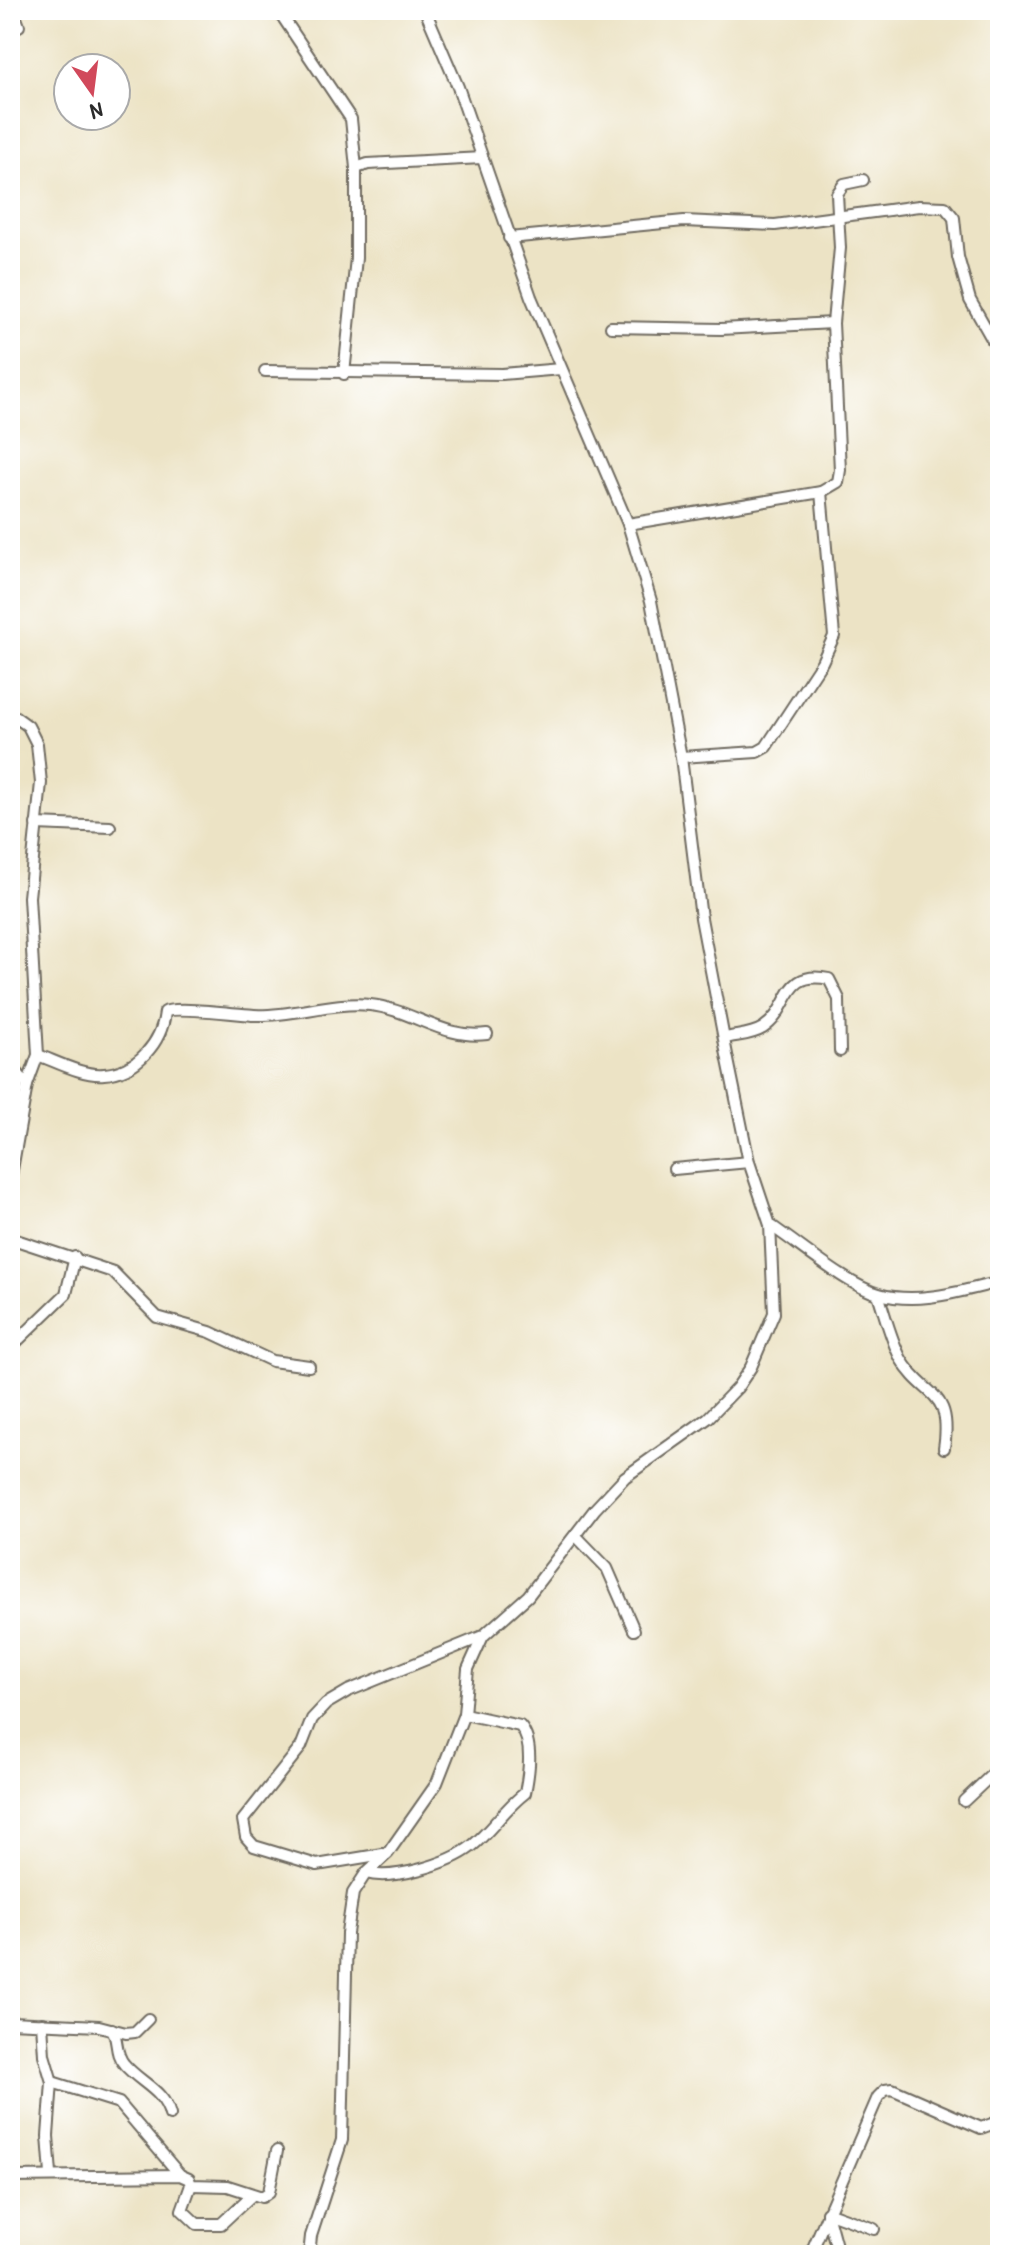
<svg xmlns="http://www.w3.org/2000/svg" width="1010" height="2265" font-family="'Patrick Hand',sans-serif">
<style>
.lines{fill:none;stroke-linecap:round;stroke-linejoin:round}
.minor-casing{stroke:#6f6b61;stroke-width:14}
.minor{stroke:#fff;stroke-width:10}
</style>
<rect width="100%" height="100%" fill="#fff"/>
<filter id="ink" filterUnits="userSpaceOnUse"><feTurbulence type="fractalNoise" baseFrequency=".0125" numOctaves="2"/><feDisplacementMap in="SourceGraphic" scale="16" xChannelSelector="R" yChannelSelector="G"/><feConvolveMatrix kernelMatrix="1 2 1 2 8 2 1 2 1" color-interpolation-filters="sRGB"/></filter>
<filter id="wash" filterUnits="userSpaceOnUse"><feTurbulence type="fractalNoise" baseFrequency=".006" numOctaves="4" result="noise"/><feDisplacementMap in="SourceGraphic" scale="32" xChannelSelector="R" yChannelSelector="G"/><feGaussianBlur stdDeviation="1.8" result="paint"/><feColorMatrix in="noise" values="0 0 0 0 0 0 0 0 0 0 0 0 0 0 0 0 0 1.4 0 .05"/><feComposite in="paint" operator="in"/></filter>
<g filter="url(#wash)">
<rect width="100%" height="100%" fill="#ece3c5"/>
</g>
<g filter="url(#ink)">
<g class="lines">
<defs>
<g id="minor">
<path d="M13,10L19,26"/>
<path d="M278,10L351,119L356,168"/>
<path d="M509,238L684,221L775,225L919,206L945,207L954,218L958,257L970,300L1000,353"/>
<path d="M611,327L721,329L833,323"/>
<path d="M265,371L502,374L561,369"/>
<path d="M344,374L356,258V168L368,164L482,158"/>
<path d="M628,524L821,492L838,482L840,470L833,323L840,248L837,194L844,184L863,180"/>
<path d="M10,713L28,726L37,744L41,783L29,897L38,1055L27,1085L10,1181"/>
<path d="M681,757L757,752L766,747L822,662L834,636L821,492"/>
<path d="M36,824L110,827"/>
<path d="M725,1038C738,1035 752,1035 763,1028C792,1009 782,969 829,979L839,999L840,1051"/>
<path d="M38,1055C57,1062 83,1076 104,1074C137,1072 162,1042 165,1012C173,1006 239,1014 254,1015C292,1017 331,1001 370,1005C411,1009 444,1040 487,1034"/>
<path d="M10,1064L27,1085"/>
<path d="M674,1169L749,1162"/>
<path d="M770,1225C799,1244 848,1286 879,1294C919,1305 961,1291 1000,1282"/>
<path d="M10,1238L113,1272L157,1317L210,1332L272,1361L309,1366"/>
<path d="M878,1294C885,1315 891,1340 901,1359C924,1399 953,1388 944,1448"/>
<path d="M10,1348L66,1294L75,1257"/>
<path d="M577,1537L607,1568L634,1630"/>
<path d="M964,1801L1000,1767"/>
<path d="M383,1854L317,1865L254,1846L246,1837L243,1820L301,1747L312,1719L326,1704L348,1691L483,1636"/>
<path d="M366,1873C392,1881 449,1864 472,1846C491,1831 505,1808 525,1793C529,1773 534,1742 520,1726L464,1714"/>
<path d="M10,2022L99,2026L126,2033L135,2032L148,2019"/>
<path d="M42,2023L44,2055L52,2082L48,2136L51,2174"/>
<path d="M112,2029C119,2040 114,2053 124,2064C140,2083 164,2090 170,2115"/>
<path d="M52,2082L119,2103L180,2175"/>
<path d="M10,2177L180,2175L189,2179L191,2185L228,2186L262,2197L269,2192L277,2151"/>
<path d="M191,2185L182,2210L197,2224H221L251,2196"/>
<path d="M827,2212L874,2229"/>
<path d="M827,2213L836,2246"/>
<path d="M309,2255L311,2236L342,2140L347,1933L353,1893L366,1873L388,1853L437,1783L464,1714L468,1669L483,1636L528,1596L595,1509L625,1477L708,1418L737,1388L751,1367L774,1313L770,1225L749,1162L727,1055L701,918L681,757L651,601L628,524L531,297L458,87L425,10"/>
<path d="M810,2255L878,2097L885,2090L892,2089L981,2128L1000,2121"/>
</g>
</defs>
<!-- minor casing -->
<use href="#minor" class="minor-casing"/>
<!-- minor -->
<use href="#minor" class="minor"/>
</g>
</g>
<!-- margin -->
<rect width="1010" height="2265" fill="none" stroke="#fff" stroke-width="40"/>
<!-- north arrow -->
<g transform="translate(92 92) rotate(166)"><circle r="38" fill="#ffffff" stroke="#aaaaaa" stroke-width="2"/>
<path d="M0-6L14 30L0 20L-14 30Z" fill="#d1495b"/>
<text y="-12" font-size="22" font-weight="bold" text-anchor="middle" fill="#2b2b2b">N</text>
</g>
</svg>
